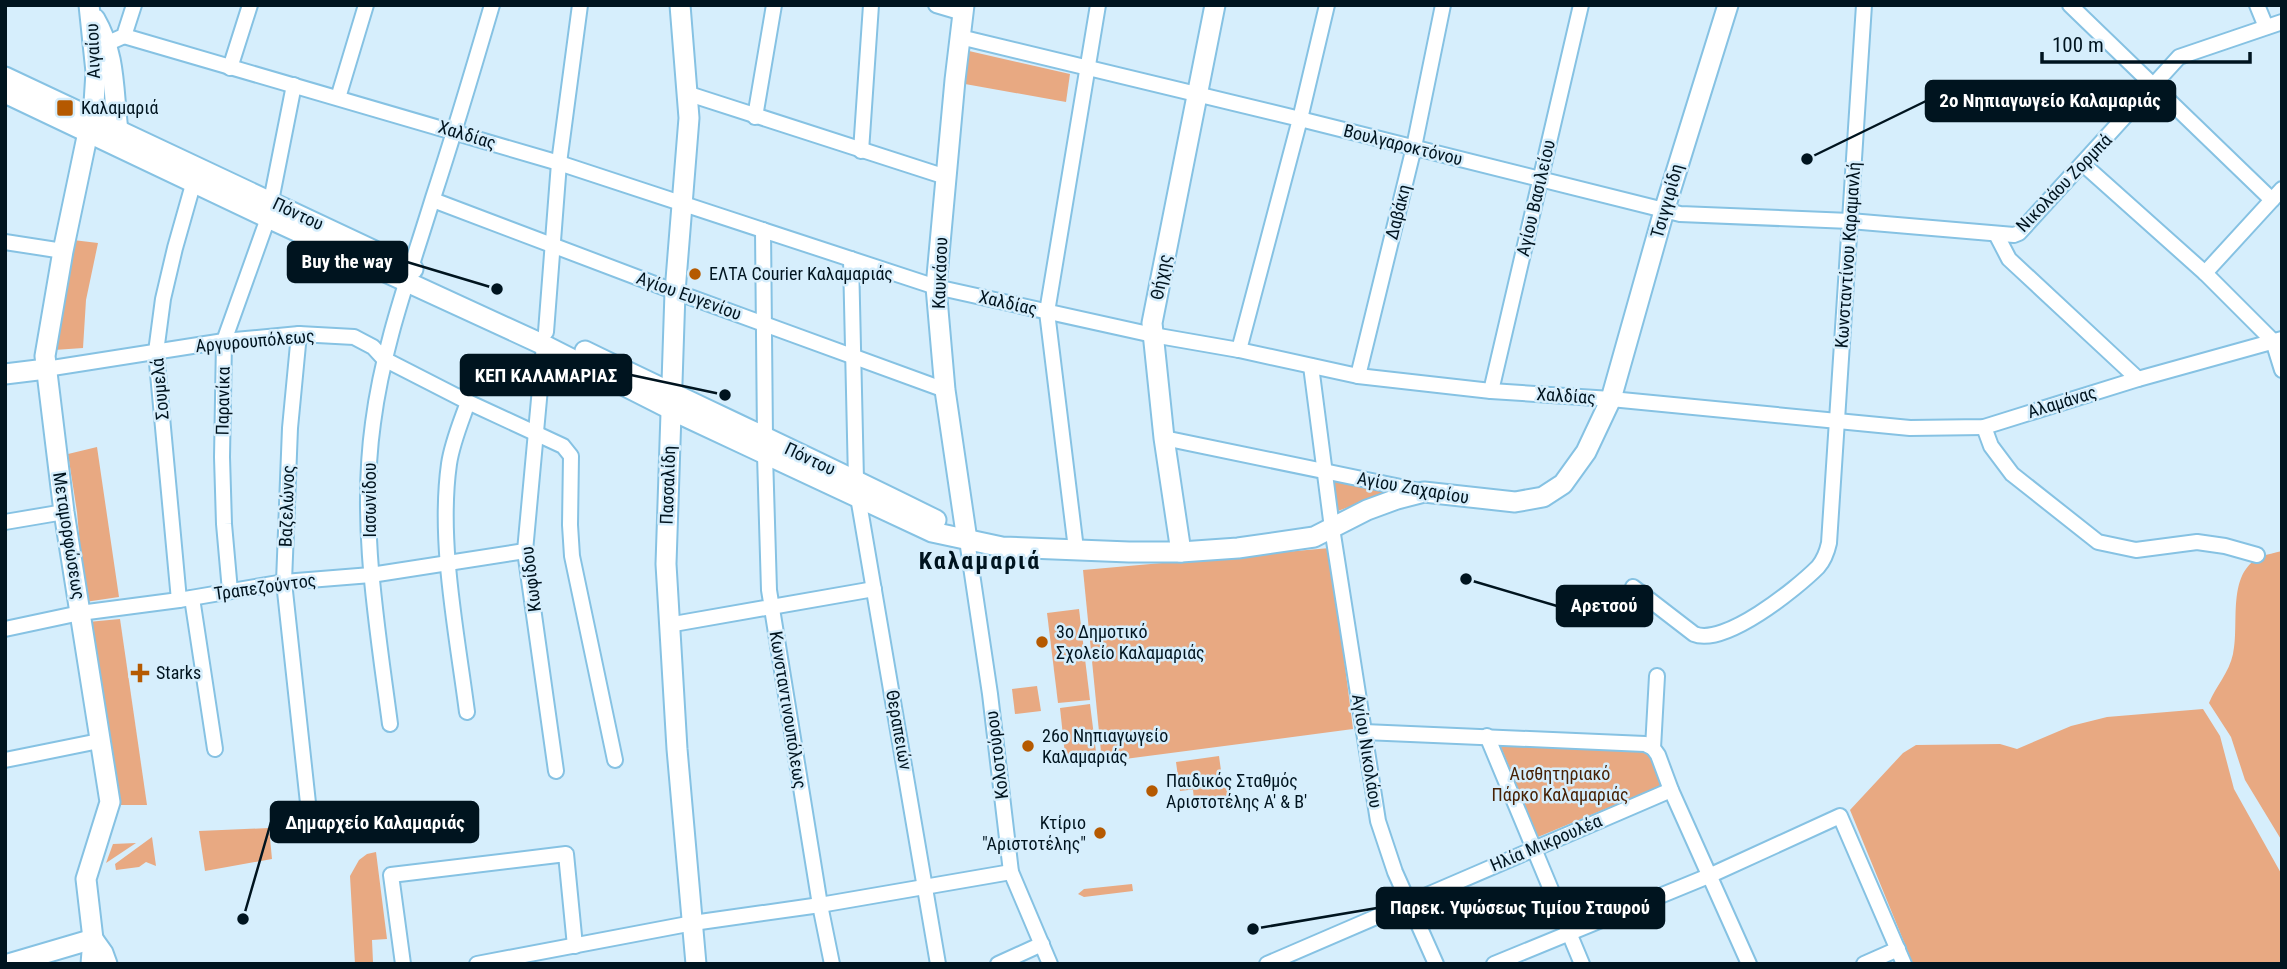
<svg xmlns="http://www.w3.org/2000/svg" width="2287" height="969" font-family="'Roboto Condensed',sans-serif">
<style>
.green{fill:#e8a982}
.lines{fill:none;stroke-linecap:round;stroke-linejoin:round}
.street-casing{stroke:#86c2e3;stroke-width:18}
.secondary-casing{stroke:#86c2e3;stroke-width:23}
.street{stroke:#fff;stroke-width:14}
.secondary{stroke:#fff;stroke-width:19}
.poi-dot{fill:#b55900;stroke:#d6eefc;stroke-width:2.5}
.labels{text-anchor:middle;stroke-width:5;stroke-linejoin:round;paint-order:stroke}
.street-label{font-size:18px;fill:#00141f;stroke:#d6eefc}
.poi-label{font-size:18px;fill:#00141f;stroke:#d6eefc;text-anchor:start}
.park-label{font-size:18px;fill:#472104;stroke:#d6eefc}
.district-label{font-size:24px;font-weight:bold;letter-spacing:2px;fill:#00141f;stroke:#d6eefc}
.leader{fill:none;stroke:#00141f;stroke-width:2.5}
.callout-dot{fill:#00141f;stroke:#d6eefc;stroke-width:2.5}
.callout{fill:#00141f;stroke:#00141f;stroke-width:2.5}
.callout-label{font-size:19px;text-anchor:middle;font-weight:bold;fill:#fff}
</style>
<rect width="100%" height="100%" fill="#d6eefc"/>
<!-- green -->
<g class="green">
<path d="M969,51L1070,74L1066,102L965,84Z"/>
<path d="M73,240L98,243L86,300L83,348L54,350Z"/>
<path d="M97,447L119,597L85,602L77,512L68,454Z"/>
<path d="M1333,481L1388,490L1389,492L1338,511Z"/>
<path d="M1330,548L1353,729L1102,762L1083,570Z"/>
<path d="M2282,551V841L2245,780L2231,737L2209,703C2216,686 2229,673 2233,654C2240,624 2226,574 2260,557C2267,554 2275,553 2282,551Z"/>
<path d="M1079,609L1090,700L1058,703L1047,613Z"/>
<path d="M120,619L147,805H114L88,622Z"/>
<path d="M1037,686L1041,711L1015,714L1012,689Z"/>
<path d="M1090,704L1097,760L1066,764L1060,708Z"/>
<path d="M2203,709L2220,736L2234,789L2282,875V964H1913L1850,810L1903,753L1916,745L2000,744L2017,749L2071,726L2107,717Z"/>
<path d="M1498,740L1643,747L1650,752L1665,784L1538,837Z"/>
<path d="M1219,756L1223,785H1228L1231,804L1195,809L1193,790L1213,787L1180,791L1176,762Z"/>
<path d="M269,828L272,859L205,871L199,831Z"/>
<path d="M152,837L156,866L146,862L139,867L116,870L115,864Z"/>
<path d="M136,843L106,863L113,844Z"/>
<path d="M376,852L387,939L372,940L373,962L355,964L350,876L359,860L367,854Z"/>
<path d="M1132,884L1133,891L1084,897L1078,894L1084,889Z"/>
</g>
<g class="lines">
<defs>
<g id="street">
<path d="M936,5L963,13"/>
<path d="M2070,5L2272,200"/>
<path d="M2257,5L2266,27"/>
<path d="M124,36L559,163L936,287L1153,335L1239,350L1358,376L1491,391L1611,399L1910,428L1984,427L2138,379L2282,339"/>
<path d="M960,37L1300,119L1680,214L1850,221L2014,235L2019,233L2179,57L2282,22"/>
<path d="M115,40L124,36L134,5"/>
<path d="M230,68L250,5"/>
<path d="M689,94L946,177"/>
<path d="M338,98L366,5"/>
<path d="M755,117L774,5"/>
<path d="M861,151L871,5"/>
<path d="M2083,164L2205,273L2273,341L2282,370"/>
<path d="M433,200L668,289L945,390"/>
<path d="M271,201L294,85"/>
<path d="M763,230L765,438"/>
<path d="M1996,234L2009,259L2138,379"/>
<path d="M5,242L63,251"/>
<path d="M851,259L856,480"/>
<path d="M2205,273L2282,189"/>
<path d="M546,332L559,163L580,5"/>
<path d="M299,334L290,428L284,582L308,803"/>
<path d="M544,345L525,551L556,771"/>
<path d="M1239,350L1300,119L1327,5"/>
<path d="M1311,366L1332,528L1378,821L1395,872L1436,964"/>
<path d="M46,369L224,341L299,334L354,337L373,347L384,359L468,402L563,446L571,456L570,525L572,556L615,760"/>
<path d="M1358,376L1414,147L1443,5"/>
<path d="M1491,391L1581,5"/>
<path d="M1984,427L1991,446L2012,474L2098,542L2136,550L2197,542L2225,546L2257,555"/>
<path d="M1164,438L1420,491"/>
<path d="M765,455L769,590L820,905L832,964"/>
<path d="M858,497L938,964"/>
<path d="M5,522L64,512"/>
<path d="M967,540L990,694L1011,872L1050,964"/>
<path d="M1076,549L1047,312L1098,5"/>
<path d="M1633,587L1694,634C1724,647 1796,589 1818,567C1824,560 1827,552 1829,543L1864,5"/>
<path d="M230,591L224,524L222,457L224,341L268,218"/>
<path d="M192,598L215,749"/>
<path d="M179,600L156,352L163,299L175,248L194,181"/>
<path d="M668,625L874,589"/>
<path d="M5,629L80,613L179,600L284,582L371,575L525,551"/>
<path d="M1657,676L1653,748L1658,755L1671,790L1749,964"/>
<path d="M467,712C457,634 438,542 449,464C452,443 461,422 468,402"/>
<path d="M390,724C377,625 359,523 373,423C383,345 410,273 433,198C454,134 473,70 492,5"/>
<path d="M1364,732L1645,744L1653,748"/>
<path d="M1487,736L1582,964"/>
<path d="M5,760L99,741"/>
<path d="M403,964L391,875L566,854L575,946"/>
<path d="M477,964L693,923L820,905L1011,872"/>
<path d="M998,964L1042,944"/>
<path d="M1267,964L1671,790"/>
<path d="M1494,964L1711,875L1840,816L1904,964"/>
<path d="M1864,964L1898,949"/>
</g>
<g id="secondary">
<path d="M89,5L96,72L93,119L88,132L63,251L45,356L64,512L110,802L86,879L93,939L91,964"/>
<path d="M680,5L689,118L675,292L666,564L677,749L696,964"/>
<path d="M964,5L955,80L936,287L945,390L967,540"/>
<path d="M95,19C116,55 113,91 118,131L116,139"/>
<path d="M5,77L413,269"/>
<path d="M5,93L268,218L544,345L684,416L932,532L1002,547L1129,552H1181L1238,548L1314,537L1367,510L1397,499L1424,492L1515,502L1543,497L1563,484L1586,452L1611,399L1664,211L1728,5"/>
<path d="M585,351C702,408 820,462 936,520"/>
<path d="M5,374L46,369"/>
<path d="M1181,552L1164,438L1152,323L1215,5"/>
<path d="M93,939L103,953L107,964"/>
<path d="M8,964L93,939"/>
</g>
</defs>
<!-- street casing -->
<use href="#street" class="street-casing"/>
<!-- secondary casing -->
<use href="#secondary" class="secondary-casing"/>
<!-- street -->
<use href="#street" class="street"/>
<!-- secondary -->
<use href="#secondary" class="secondary"/>
</g>
<!-- markers -->
<g class="poi-dot">
<rect x="56" y="99" width="18" height="18" rx="3.5"/>
<circle cx="695" cy="274" r="7"/>
<circle cx="1042" cy="642" r="7"/>
<path d="M136.5 662.5h7v7h7v7h-7v7h-7v-7h-7v-7h7z"/>
<circle cx="1028" cy="746" r="7"/>
<circle cx="1152" cy="791" r="7"/>
<circle cx="1100" cy="833" r="7"/>
</g>
<g class="labels">
<!-- street labels -->
<g class="street-label">
<text transform="translate(93 51) rotate(-92)" y="6">Αιγαίου</text>
<text transform="translate(467 135) rotate(17)" y="6">Χαλδίας</text>
<text transform="translate(1403 145) rotate(14)" y="6">Βουλγαροκτόνου</text>
<text transform="translate(2064 183) rotate(-46)" y="6">Νικολάου Ζορμπά</text>
<text transform="translate(1536 198) rotate(-77)" y="6">Αγίου Βασιλείου</text>
<text transform="translate(1667 201) rotate(-74)" y="6">Τσιγγιρίδη</text>
<text transform="translate(1398 212) rotate(-76)" y="6">Δαβάκη</text>
<text transform="translate(298 214) rotate(25)" y="6">Πόντου</text>
<text transform="translate(1848 255) rotate(-86)" y="6">Κωνσταντίνου Καραμανλή</text>
<text transform="translate(940 273) rotate(-88)" y="6">Καυκάσου</text>
<text transform="translate(1161 277) rotate(-79)" y="6">Θήχης</text>
<text transform="translate(689 296) rotate(20)" y="6">Αγίου Ευγενίου</text>
<text transform="translate(1008 303) rotate(13)" y="6">Χαλδίας</text>
<text transform="translate(255 341) rotate(-5)" y="6">Αργυρουπόλεως</text>
<text transform="translate(160 389) rotate(-95)" y="6">Σουμελά</text>
<text transform="translate(1566 396) rotate(4)" y="6">Χαλδίας</text>
<text transform="translate(223 401) rotate(-89)" y="6">Παρανίκα</text>
<text transform="translate(2062 402) rotate(-17)" y="6">Αλαμάνας</text>
<text transform="translate(810 459) rotate(25)" y="6">Πόντου</text>
<text transform="translate(668 485) rotate(-88)" y="6">Πασσαλίδη</text>
<text transform="translate(1413 488) rotate(10)" y="6">Αγίου Ζαχαρίου</text>
<text transform="translate(370 500) rotate(-90)" y="6">Ιασωνίδου</text>
<text transform="translate(287 506) rotate(-88)" y="6">Βαζελώνος</text>
<text transform="translate(69 536) rotate(81)" y="6">Μεταμορφώσεως</text>
<text transform="translate(531 579) rotate(-97)" y="6">Κωφίδου</text>
<text transform="translate(265 587) rotate(-8)" y="6">Τραπεζούντος</text>
<text transform="translate(788 710) rotate(81)" y="6">Κωνσταντινουπόλεως</text>
<text transform="translate(899 730) rotate(80)" y="6">Θεραπειών</text>
<text transform="translate(1367 751) rotate(81)" y="6">Αγίου Νικολάου</text>
<text transform="translate(997 755) rotate(-97)" y="6">Κολοτούρου</text>
<text transform="translate(1546 843) rotate(-23)" y="6">Ηλία Μικρουλέα</text>
</g>
<!-- poi labels -->
<g class="poi-label">
<text x="81" y="114">Καλαμαριά</text>
<text x="709" y="280">ΕΛΤΑ Courier Καλαμαριάς</text>
<text x="1056" y="638">3ο Δημοτικό<tspan x="1056" dy="21">Σχολείο Καλαμαριάς</tspan></text>
<text x="156" y="679">Starks</text>
<text x="1042" y="742">26ο Νηπιαγωγείο<tspan x="1042" dy="21">Καλαμαριάς</tspan></text>
<text x="1166" y="787">Παιδικός Σταθμός<tspan x="1166" dy="21">Αριστοτέλης Α' &amp; Β'</tspan></text>
<text x="1086" y="829" text-anchor="end">Κτίριο<tspan x="1086" dy="21">"Αριστοτέλης"</tspan></text>
</g>
<!-- park labels -->
<g class="park-label">
<text x="1560" y="780">Αισθητηριακό<tspan x="1560" dy="21">Πάρκο Καλαμαριάς</tspan></text>
</g>
<!-- district labels -->
<g class="district-label">
<text x="980" y="569">Καλαμαριά</text>
</g>
</g>
<!-- callouts -->
<path class="leader" d="M1807 159L1926 101M497 289L407 262M725 395L631 375M1466 579L1557 606M243 919L271 822M1253 929L1377 908"/>
<g class="callout-dot">
<circle cx="1807" cy="159" r="7"/>
<circle cx="497" cy="289" r="7"/>
<circle cx="725" cy="395" r="7"/>
<circle cx="1466" cy="579" r="7"/>
<circle cx="243" cy="919" r="7"/>
<circle cx="1253" cy="929" r="7"/>
</g>
<g class="callout">
<rect x="1926" y="81" width="249" height="40" rx="7"/>
<rect x="288" y="242" width="119" height="40" rx="7"/>
<rect x="461" y="355" width="170" height="40" rx="7"/>
<rect x="1557" y="586" width="95" height="40" rx="7"/>
<rect x="271" y="802" width="207" height="40" rx="7"/>
<rect x="1377" y="888" width="287" height="40" rx="7"/>
</g>
<g class="callout-label">
<text x="2050" y="107">2ο Νηπιαγωγείο Καλαμαριάς</text>
<text x="347" y="268">Buy the way</text>
<text x="546" y="382">ΚΕΠ ΚΑΛΑΜΑΡΙΑΣ</text>
<text x="1604" y="612">Αρετσού</text>
<text x="375" y="829">Δημαρχείο Καλαμαριάς</text>
<text x="1520" y="914">Παρεκ. Υψώσεως Τιμίου Σταυρού</text>
</g>
<!-- border -->
<rect width="2287" height="969" fill="none" stroke="#00141f" stroke-width="14"/>
<!-- scale -->
<path d="M2042 52v10h208v-10" fill="none" stroke="#00141f" stroke-width="3.5"/>
<text x="2052" y="52" font-size="21" fill="#00141f" stroke="#d6eefc" stroke-width="5" paint-order="stroke">100 m</text>
</svg>
